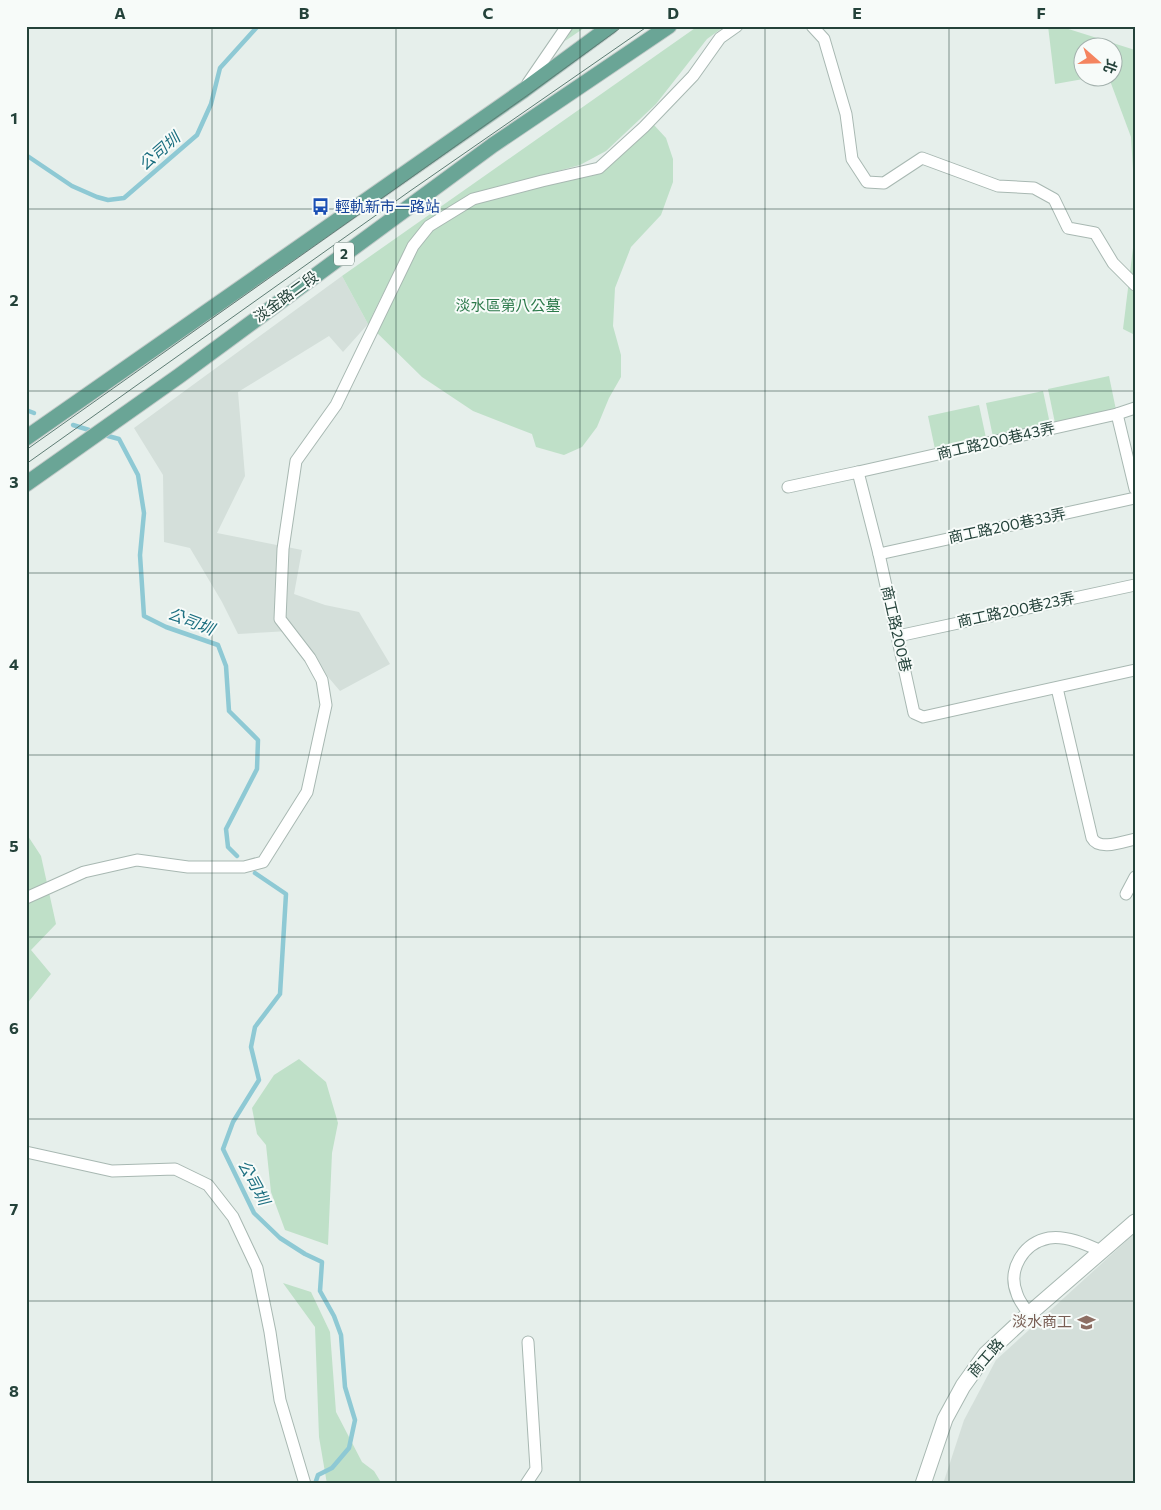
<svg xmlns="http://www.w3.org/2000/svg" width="1161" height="1510" font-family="Commissioner,'Noto Sans TC',sans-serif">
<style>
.built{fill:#d4dfda}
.green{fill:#bfe0c8}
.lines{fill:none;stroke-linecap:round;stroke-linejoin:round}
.stream{stroke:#8ec9d4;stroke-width:4.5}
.minor-casing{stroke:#a8b8b2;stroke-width:13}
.tertiary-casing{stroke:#a8b8b2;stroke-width:17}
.primary-casing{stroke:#c2cac8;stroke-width:17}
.minor{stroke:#fff;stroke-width:11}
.tertiary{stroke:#fff;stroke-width:15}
.primary{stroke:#6aa596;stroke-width:15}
.tram{stroke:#5f7d75;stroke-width:1}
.grid{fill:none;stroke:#24423a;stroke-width:1;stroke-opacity:0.55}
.labels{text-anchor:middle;stroke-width:4;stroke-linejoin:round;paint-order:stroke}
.shield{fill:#f7fbf9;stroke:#637a73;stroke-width:1}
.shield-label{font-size:14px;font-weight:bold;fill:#24423a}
.transit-label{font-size:15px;fill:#164399;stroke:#f7fbf9;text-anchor:start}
.street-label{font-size:15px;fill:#24423a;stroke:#f7fbf9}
.park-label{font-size:15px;fill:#2d7a4b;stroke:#f7fbf9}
.education-label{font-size:15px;fill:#785e54;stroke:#f7fbf9;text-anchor:end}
.water-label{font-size:16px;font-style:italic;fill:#1c6f80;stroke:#f7fbf9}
.neatline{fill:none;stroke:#24423a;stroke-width:2}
.grid-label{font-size:16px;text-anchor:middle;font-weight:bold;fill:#24423a}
</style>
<rect width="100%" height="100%" fill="#e6efeb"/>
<!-- built -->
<g class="built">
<path d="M342,276L368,324L343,352L329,336L238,392L245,476L217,533L302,550L294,594L325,605L359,612L390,664L340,691L289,631L238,634L222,602L190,548L164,542L163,475L134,428Z"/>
<path d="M1135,1233V1484H943L964,1420L996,1360Z"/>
</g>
<!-- green -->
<g class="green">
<path d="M574,26H587L565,41Z"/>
<path d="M698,26H725L707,39L656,104L606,151L580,165L472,194L408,244L371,318L417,249L432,230L475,203L601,172L654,125L666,138L673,159V182L661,215L631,247L615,288L613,326L621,355V377L609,398L597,427L582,447L564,455L536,447L532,434L473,411L422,377L368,324L342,276Z"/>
<path d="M1048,26H1059L1135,50V203L1131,137L1109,78H1114V48H1084V78H1089L1055,84Z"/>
<path d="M1135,232V335L1123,329Z"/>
<path d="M1109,376L1116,410L1055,423L1048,389Z"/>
<path d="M1043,391L1050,424L993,437L986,403Z"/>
<path d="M979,405L986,438L935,449L928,416Z"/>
<path d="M26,833L41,856L56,924L31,950L51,974L26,1005Z"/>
<path d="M299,1059L326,1082L338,1123L332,1153L328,1245L285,1230L271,1192L266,1145L257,1134L252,1108L274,1075Z"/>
<path d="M283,1283L311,1292L330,1332L336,1412L362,1462L374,1471L382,1484H327L319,1437L315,1327Z"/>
</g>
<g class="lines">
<!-- stream -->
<g class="stream">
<path d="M26,155L72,186L97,197L108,200L124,198L197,135L211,104L220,68L258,26"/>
<path d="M26,410L34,413"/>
<path d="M73,425L89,430"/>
<path d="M108,436L119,439L138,475L144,513L140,555L144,616L166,627L218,645L226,666L229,711L258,740L257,769L226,829L228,847L237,856"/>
<path d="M255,873L286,894L280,994L255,1027L251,1047L259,1080L233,1122L223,1149L254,1213L280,1238L305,1254L322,1262L320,1291L334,1316L341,1335L345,1387L355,1420L349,1448L332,1468L318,1475L315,1484"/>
</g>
<defs>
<g id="minor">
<path d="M812,26L824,39L846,114L852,159L867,182L884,183L922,158L998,186L1034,188L1054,199L1068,228L1095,233L1113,263L1135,285"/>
<path d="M528,83L567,26"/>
<path d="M1117,414L1135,489"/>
<path d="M858,472L1117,414L1135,408"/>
<path d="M788,487L858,472L879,554L914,713L923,717L1135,670"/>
<path d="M879,554L1135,498"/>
<path d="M898,636L1135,585"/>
<path d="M1057,688L1092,838C1099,851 1122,842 1135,839"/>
<path d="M1126,894L1135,877"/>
<path d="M26,898L84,872L137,860L188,867H244L263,862L307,792L326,705L322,680L310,658L280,619L283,549L296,461L336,405L413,246L429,226L473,199L542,181L599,168L644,127L693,76L720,38L737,26"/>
<path d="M26,1152L112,1171L175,1169L208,1185L233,1217L257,1268L270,1332L280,1400L305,1484"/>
<path d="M1029,1314C1025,1308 1019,1301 1017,1294C1007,1270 1023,1243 1049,1238C1065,1235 1086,1244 1101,1251"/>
<path d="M526,1484L536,1469L528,1342"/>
</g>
<path id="tertiary" d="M923,1484L945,1419L963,1386L986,1354L1029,1314L1135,1222"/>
<g id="primary">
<path d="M26,438L524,90L611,26"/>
<path d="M26,484L179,376L493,145L669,26"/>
</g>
</defs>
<!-- minor casing -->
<use href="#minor" class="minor-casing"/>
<!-- tertiary casing -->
<use href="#tertiary" class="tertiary-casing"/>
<!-- primary casing -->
<use href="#primary" class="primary-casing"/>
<!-- minor -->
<use href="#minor" class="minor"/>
<!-- tertiary -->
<use href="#tertiary" class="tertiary"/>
<!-- primary -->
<use href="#primary" class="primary"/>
<!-- tram -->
<g class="tram">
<path d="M26,450L532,92L623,26"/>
<path d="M26,464L410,191L648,26"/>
</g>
</g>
<!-- grid -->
<path class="grid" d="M212,26V1484M396,26V1484M580,26V1484M765,26V1484M949,26V1484M26,209H1135M26,391H1135M26,573H1135M26,755H1135M26,937H1135M26,1119H1135M26,1301H1135"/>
<!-- icons -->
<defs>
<symbol id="bus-bare" viewBox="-9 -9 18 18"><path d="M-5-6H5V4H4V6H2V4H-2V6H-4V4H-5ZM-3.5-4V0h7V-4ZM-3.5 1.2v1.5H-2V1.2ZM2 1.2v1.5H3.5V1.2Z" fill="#1a4fb4" stroke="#f7fbf9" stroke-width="2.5" paint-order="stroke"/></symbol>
<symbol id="university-bare" viewBox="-9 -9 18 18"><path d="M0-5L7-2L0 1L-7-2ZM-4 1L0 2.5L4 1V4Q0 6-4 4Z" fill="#8d6e63" stroke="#f7fbf9" stroke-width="2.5" paint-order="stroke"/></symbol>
</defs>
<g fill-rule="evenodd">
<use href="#bus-bare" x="308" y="194" width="25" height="25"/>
<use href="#university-bare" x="1074" y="1310" width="25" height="25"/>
</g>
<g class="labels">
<!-- shield labels -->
<rect class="shield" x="334" y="242.5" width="20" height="23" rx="4"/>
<g class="shield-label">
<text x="344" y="259">2</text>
</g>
<!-- transit labels -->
<g class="transit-label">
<text x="335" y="212">輕軌新市一路站</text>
</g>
<!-- street labels -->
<g class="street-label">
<text transform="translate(286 297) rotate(-36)" y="5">淡金路二段</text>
<text transform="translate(996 441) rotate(-13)" y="5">商工路200巷43弄</text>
<text transform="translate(1007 526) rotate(-12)" y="5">商工路200巷33弄</text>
<text transform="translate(1016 610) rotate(-12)" y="5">商工路200巷23弄</text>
<text transform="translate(896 629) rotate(77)" y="5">商工路200巷</text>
<text transform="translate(986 1358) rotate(-49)" y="5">商工路</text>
</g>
<!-- park labels -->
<g class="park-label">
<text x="508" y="311">淡水區第八公墓</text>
</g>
<!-- education labels -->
<g class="education-label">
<text x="1072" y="1327">淡水商工</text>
</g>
<!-- water labels -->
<g class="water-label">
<text transform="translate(159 151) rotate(-41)" y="6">公司圳</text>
<text transform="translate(191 621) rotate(21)" y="6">公司圳</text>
<text transform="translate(254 1182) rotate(62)" y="6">公司圳</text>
</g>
</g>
<!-- border -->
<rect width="1161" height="1510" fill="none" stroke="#f7fbf9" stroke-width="55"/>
<!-- north arrow -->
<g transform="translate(1098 62) rotate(110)"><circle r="24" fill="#f7fbf9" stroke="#a3b1ad"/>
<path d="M0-4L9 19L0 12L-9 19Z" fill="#f4845f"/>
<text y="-8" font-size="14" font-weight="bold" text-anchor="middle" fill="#24423a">北</text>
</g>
<rect x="28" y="28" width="1106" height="1454" class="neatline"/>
<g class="grid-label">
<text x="120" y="19">A</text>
<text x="304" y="19">B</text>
<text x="488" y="19">C</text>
<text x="673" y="19">D</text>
<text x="857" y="19">E</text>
<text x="1041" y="19">F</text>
<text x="14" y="124">1</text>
<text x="14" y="306">2</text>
<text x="14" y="488">3</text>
<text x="14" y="670">4</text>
<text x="14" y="852">5</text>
<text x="14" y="1034">6</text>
<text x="14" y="1215">7</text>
<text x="14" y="1397">8</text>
</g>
</svg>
